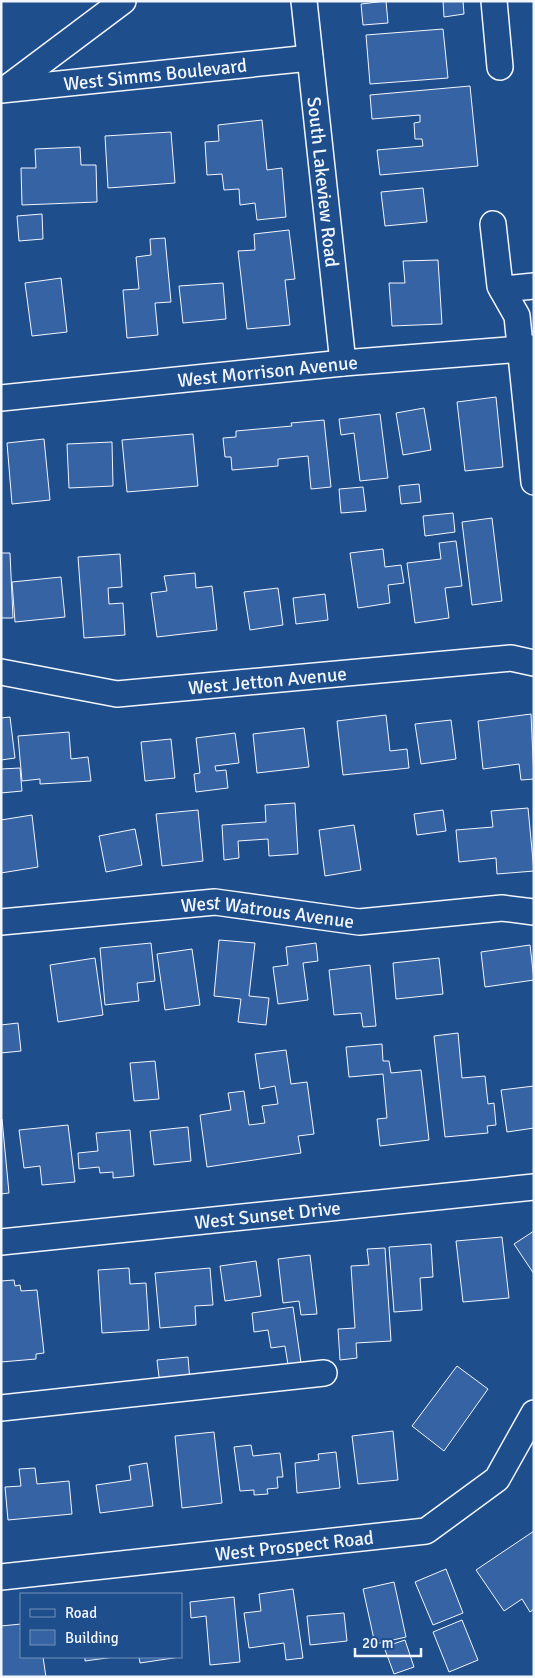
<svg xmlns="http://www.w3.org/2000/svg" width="535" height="1678" font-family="Signika,sans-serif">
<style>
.building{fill:#3563a3;stroke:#f2f6ff}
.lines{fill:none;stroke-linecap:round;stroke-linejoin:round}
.minor-casing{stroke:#f2f6ff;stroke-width:28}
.minor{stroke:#1f4e8c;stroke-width:25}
.labels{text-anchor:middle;stroke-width:4;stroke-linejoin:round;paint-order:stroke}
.street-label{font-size:19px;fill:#f2f6ff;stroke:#1f4e8c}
</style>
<rect width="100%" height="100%" fill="#1f4e8c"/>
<!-- building -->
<g class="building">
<path d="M386,1L388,23L363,25L361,4Z"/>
<path d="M443,1H463L464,14L444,17Z"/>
<path d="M443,29L448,78L370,84L366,35Z"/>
<path d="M470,86L478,166L380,175L377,150L423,146L422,139H415L414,123L420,122V115L372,119L370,95Z"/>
<path d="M262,120L267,170L282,168L286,217L257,220L255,203L240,205L239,189L224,190L222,174L207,175L205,142L219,141L218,125Z"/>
<path d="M171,132L175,183L108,188L105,136Z"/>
<path d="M80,147L81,165H96L97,202L22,205L21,168H36L35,149Z"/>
<path d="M423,188L427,222L385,226L381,192Z"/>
<path d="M42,214L43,239L19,241L17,216Z"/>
<path d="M289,230L295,279L285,280L290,325L247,329L238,251L255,250L254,234Z"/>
<path d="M165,238L171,302L155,303L158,335L127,338L123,290L139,289L136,257L151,255L150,239Z"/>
<path d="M438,260L442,324L392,326L389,283H405L403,261Z"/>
<path d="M61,278L67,332L32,336L25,283Z"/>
<path d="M223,283L226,319L183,323L179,286Z"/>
<path d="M496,397L503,467L465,471L457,402Z"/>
<path d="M424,408L431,450L403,455L396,413Z"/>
<path d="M380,414L388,478L360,481L354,433L341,435L339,419Z"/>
<path d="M324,420L331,487L311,489L308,456L278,459V466L232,470L231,457H225L223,438L236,437V431L292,426L291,423Z"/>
<path d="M193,434L198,486L127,492L122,440Z"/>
<path d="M44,439L50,500L12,504L7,443Z"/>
<path d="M112,442L113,486L69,488L67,444Z"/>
<path d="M419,484L421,502L401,504L399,486Z"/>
<path d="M363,487L366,511L341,513L339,489Z"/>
<path d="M453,513L455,532L425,536L423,516Z"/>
<path d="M492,518L502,601L472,605L462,522Z"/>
<path d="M456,541L462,586L445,588L449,618L415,623L407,563L441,559L439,543Z"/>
<path d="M383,549L385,567L401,565L404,583L388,585L390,603L358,608L350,553Z"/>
<path d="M1,553H10L13,618H1Z"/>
<path d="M120,554L122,587L108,588L109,604L123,603L125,635L84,638L78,557Z"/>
<path d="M195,573L196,588L212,586L217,630L157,637L151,593L167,591L164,576Z"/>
<path d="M61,577L65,617L15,622L12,582Z"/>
<path d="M278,588L283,625L250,630L244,592Z"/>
<path d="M325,594L328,620L296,624L293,598Z"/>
<path d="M531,714L534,779L521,780L519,764L483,769L478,721Z"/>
<path d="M386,715L390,751L407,749L409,768L343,775L337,721Z"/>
<path d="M10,717L15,758L1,760V718Z"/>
<path d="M451,720L456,759L421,764L415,724Z"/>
<path d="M304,728L309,767L257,773L253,734Z"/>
<path d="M69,732L71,759L88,757L91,781L40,784V779L22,781L18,736Z"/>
<path d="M235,733L239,763L215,766L216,771L226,770L228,788L196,792L194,774L200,773L196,738Z"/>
<path d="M171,739L175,778L145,781L141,742Z"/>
<path d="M20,768L22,791L1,793V769Z"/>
<path d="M295,803L298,854L269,856L268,839L238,841L239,858L224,860L222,825L266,822L265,805Z"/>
<path d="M528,808L534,871L497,874L496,858L459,862L456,830L493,827L491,811Z"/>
<path d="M198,810L203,861L162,866L156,814Z"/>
<path d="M443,810L446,831L417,835L414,814Z"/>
<path d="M32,815L38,867L1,873V820Z"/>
<path d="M354,825L361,870L325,876L319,830Z"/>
<path d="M135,829L142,865L106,872L99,836Z"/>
<path d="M219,940L255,943L249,996L269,998L266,1025L238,1022L241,999L214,996Z"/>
<path d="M151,943L155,981L137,983L139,1001L105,1005L100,948Z"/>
<path d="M316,943L318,961L303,963L308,1000L278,1004L273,967L288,965L286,947Z"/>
<path d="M530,945L534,980L485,987L481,952Z"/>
<path d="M192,949L200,1005L165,1010L157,954Z"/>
<path d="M95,958L103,1015L58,1022L50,965Z"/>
<path d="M439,958L443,994L396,999L393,963Z"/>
<path d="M370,965L376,1026L363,1027L361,1013L334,1015L329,970Z"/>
<path d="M18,1023L21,1051L1,1053V1025Z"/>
<path d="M458,1033L462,1078L485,1076L488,1104L494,1103L496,1125L487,1126L488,1133L445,1137L434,1036Z"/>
<path d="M382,1044L383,1061H389L391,1073L421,1070L429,1140L380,1146L377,1119L387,1118L383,1074L349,1077L346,1047Z"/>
<path d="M286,1050L291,1084L307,1082L314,1134L298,1136L301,1153L207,1167L200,1115L231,1110L228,1093L244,1091L249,1125L265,1123L262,1106L278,1104L275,1086L260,1089L255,1054Z"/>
<path d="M155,1061L159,1099L134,1101L130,1063Z"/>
<path d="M534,1086V1128L507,1132L501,1090Z"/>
<path d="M2,1119L9,1193L1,1194V1119Z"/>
<path d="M68,1125L75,1182L42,1185L40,1166L24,1168L19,1130Z"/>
<path d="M188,1127L191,1161L154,1165L150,1131Z"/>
<path d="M130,1130L134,1176L113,1178V1172L100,1173L99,1167L79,1169L78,1153L98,1151L96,1133Z"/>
<path d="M534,1231V1274L514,1244Z"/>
<path d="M502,1237L509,1298L463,1302L456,1241Z"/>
<path d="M431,1244L433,1277L420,1278L422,1310L394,1312L389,1247Z"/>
<path d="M385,1248L391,1341L356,1343L357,1358L340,1360L338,1329L355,1328L351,1266L369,1265L367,1249Z"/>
<path d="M310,1255L317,1314L301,1315L299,1301L283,1303L278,1259Z"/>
<path d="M256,1261L261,1296L225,1301L220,1266Z"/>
<path d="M129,1268L130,1284L146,1283L149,1330L102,1333L98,1270Z"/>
<path d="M210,1268L213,1305L195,1306L196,1325L160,1328L155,1273Z"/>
<path d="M14,1280L15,1286L20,1285L21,1291L37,1290L44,1353L36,1354V1359L1,1362V1281Z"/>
<path d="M293,1307L301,1363L288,1365L285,1346L271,1348L268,1330L254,1332L252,1313Z"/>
<path d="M188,1357L190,1382L160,1385L157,1360Z"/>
<path d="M457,1366L488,1389L444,1451L412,1426Z"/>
<path d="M393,1431L398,1480L358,1484L352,1436Z"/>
<path d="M214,1432L222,1503L182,1508L175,1436Z"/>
<path d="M251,1445L253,1456L280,1453L283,1477H277L278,1488L267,1489L268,1494L254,1495V1490L240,1491L234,1447Z"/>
<path d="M336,1452L340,1488L297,1493L295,1463L319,1460L318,1454Z"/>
<path d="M147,1463L153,1506L100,1513L96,1485L131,1480L129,1466Z"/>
<path d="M35,1468L37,1484L69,1481L72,1514L8,1520L5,1487L21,1486L19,1469Z"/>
<path d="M534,1531V1609L530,1612L522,1599L504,1611L476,1570Z"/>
<path d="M446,1569L463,1613L433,1625L415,1582Z"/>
<path d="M394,1582L406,1637L375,1644L363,1589Z"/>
<path d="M293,1589L303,1658L286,1660L284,1643L249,1648L244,1613L261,1611L259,1594Z"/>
<path d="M234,1597L240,1662L210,1665L206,1616L191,1618L190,1602Z"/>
<path d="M344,1613L347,1641L310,1645L307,1616Z"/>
<path d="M462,1620L478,1660L449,1672L433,1632Z"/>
<path d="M21,1624V1657H43L46,1677H1V1626Z"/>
<path d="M405,1640L414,1667L394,1674L384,1647Z"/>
<path d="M85,1657H114L85,1661Z"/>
<path d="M139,1657H180L140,1663Z"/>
</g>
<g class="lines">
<defs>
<g id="minor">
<path id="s1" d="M304,1L343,363"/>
<path d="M494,1L500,67"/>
<path d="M7,88L123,1"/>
<path id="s2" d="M1,90L310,58"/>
<path d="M493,224L500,286L517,316L534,482"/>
<path d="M502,289L534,286"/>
<path id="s3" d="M1,398L343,363L534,348"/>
<path id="s4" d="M1,672L117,694L511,658L534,663"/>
<path id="s5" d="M1,922L215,902L359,922L502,908L534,912"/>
<path id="s6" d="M1,1242L534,1187"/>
<path d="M1,1408L324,1373"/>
<path id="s7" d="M1,1577L426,1531L497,1479L534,1413"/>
</g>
</defs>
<!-- minor casing -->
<use href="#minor" class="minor-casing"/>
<!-- minor -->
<use href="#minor" class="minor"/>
</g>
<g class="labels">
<!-- street labels -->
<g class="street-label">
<text dy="7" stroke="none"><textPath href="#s2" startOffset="155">West Simms Boulevard</textPath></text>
<text dy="7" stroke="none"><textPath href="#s1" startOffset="182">South Lakeview Road</textPath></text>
<text dy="7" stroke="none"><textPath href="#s3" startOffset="268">West Morrison Avenue</textPath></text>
<text dy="7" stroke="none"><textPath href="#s4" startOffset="269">West Jetton Avenue</textPath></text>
<text dy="7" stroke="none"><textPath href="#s5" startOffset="268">West Watrous Avenue</textPath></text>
<text dy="7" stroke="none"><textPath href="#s6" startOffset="268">West Sunset Drive</textPath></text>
<text dy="7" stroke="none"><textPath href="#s7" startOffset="295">West Prospect Road</textPath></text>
</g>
</g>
<!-- border -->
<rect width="535" height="1678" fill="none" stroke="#f2f6ff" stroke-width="5"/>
<!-- legend -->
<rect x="20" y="1593" width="162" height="65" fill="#1f4e8c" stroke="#7391ba"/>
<rect x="30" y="1609" width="25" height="8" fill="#1f4e8c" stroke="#7391ba"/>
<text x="65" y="1618" font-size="15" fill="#f2f6ff">Road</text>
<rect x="30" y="1630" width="25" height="15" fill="#3563a3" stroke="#7391ba"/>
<text x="65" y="1643" font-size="15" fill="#f2f6ff">Building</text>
<!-- scale -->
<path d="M355 1648v8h66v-8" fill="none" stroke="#f2f6ff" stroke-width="2.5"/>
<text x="362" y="1648" font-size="15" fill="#f2f6ff" stroke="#1f4e8c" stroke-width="4" paint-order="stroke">20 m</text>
</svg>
